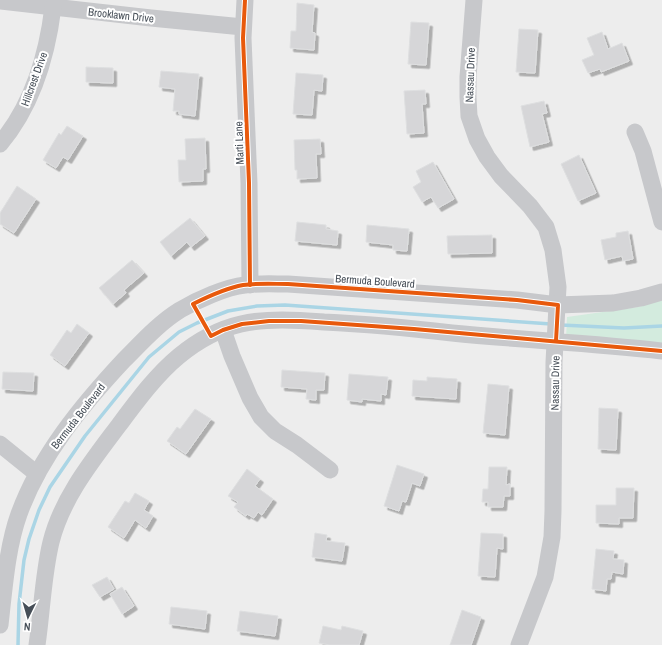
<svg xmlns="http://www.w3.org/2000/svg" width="662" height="645" font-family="'Archivo Narrow',sans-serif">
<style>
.green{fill:#d3ebde}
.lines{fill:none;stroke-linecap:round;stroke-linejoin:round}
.stream{stroke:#aad5e5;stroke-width:3.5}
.building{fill:#d6d6d8;stroke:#dedfe0;filter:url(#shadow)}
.path{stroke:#b5c0bd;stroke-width:2;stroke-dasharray:3 2;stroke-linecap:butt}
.minor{stroke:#c7c8cb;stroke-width:17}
.cycleway-casing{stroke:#fff;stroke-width:6}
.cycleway{stroke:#e8590c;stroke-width:4}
.labels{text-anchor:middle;stroke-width:4;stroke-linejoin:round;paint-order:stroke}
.street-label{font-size:11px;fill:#464e57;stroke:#fff}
</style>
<defs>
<filter id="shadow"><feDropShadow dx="3.5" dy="3.5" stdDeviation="0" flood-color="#0004"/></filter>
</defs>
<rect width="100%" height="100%" fill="#ededed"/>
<!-- green -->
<path class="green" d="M662,300V348L566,339L567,317L638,307Z"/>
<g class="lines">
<!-- stream -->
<g class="stream">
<path d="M561,325L624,328L662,326"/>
<path d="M18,645L19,604L24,560L29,539L39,510L50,487L85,436L149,357L179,332L197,323L228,311L257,306L285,305L551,324"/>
</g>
</g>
<!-- building -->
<g class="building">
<path d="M297,3L314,5L312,32L315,33L314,50L290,48L291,31H296Z"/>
<path d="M411,22L429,23L426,65L408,64Z"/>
<path d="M519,29L538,30L535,73L516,72Z"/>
<path d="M602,32L608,49L622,43L629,61L601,72L600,69L588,73L582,60L594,55L587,38Z"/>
<path d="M86,67L113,68V83L86,82Z"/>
<path d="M161,71L199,74L195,116L179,114V111H173L175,89L159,87Z"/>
<path d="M296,73L323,75L322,91L314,90L312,115L293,114Z"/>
<path d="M425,90L426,104H422L424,133L407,134L404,91Z"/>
<path d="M544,101L547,113L542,114L549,142L530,147L521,106Z"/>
<path d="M67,126L83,136L68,160L63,157L56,168L43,160L59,133L61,135Z"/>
<path d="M205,138L206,169H203V181L179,182L178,160H186L185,139Z"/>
<path d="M320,139L321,154H316L317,178L297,179V170H295L294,140Z"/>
<path d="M579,155L596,193L578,201L561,164Z"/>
<path d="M433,162L454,199L438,208L431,197L422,202L413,187L421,182L416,171Z"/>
<path d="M17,186L36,199L14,233L0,224V213Z"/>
<path d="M190,218L205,236L191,247L187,242L171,256L160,242Z"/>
<path d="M297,222L326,225V229L338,231L337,245L295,241Z"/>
<path d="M367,225L409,229L407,251L393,250V245L366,242Z"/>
<path d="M628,231L633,259L623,261L622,256L605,260L601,240L616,237V233Z"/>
<path d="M492,235V253L448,254L447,236Z"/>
<path d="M132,260L144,273L124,290L126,293L113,304L99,288Z"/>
<path d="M77,324L89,333L65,366L50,355L67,330L71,333Z"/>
<path d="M282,370L325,373L324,390H316V400L306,399L307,389L281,387Z"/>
<path d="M3,372L34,373L33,391L2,389Z"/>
<path d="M349,374L388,377L386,395L381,394V401L362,399V402L347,400Z"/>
<path d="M427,377L457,379L456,399L412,396L413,380L427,381Z"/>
<path d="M488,384L509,386L505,435L483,433Z"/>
<path d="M599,408L618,409L616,450L598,449Z"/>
<path d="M195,409L211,419L186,454L167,441L177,427L180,429Z"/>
<path d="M397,465L424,474L420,486L412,483L406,502L402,501L399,511L384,506Z"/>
<path d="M489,467H507L506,485L510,484V496H504L503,507H488V502H482L483,489H488Z"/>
<path d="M247,469L260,479L255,486L273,499L262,515L258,512L254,518L247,514L246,516L234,507L238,502L228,496Z"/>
<path d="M616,488H634L633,518H619V524L596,523V505H616Z"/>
<path d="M135,493L149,501L144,510L153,516L146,528L135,520L124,538L108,527L125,501L129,503Z"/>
<path d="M315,533L327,535L326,541L345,543L342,561L312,557Z"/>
<path d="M481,533L503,534V549L497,548L495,577L478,576Z"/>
<path d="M596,549L614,551L613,559L624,560L623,574L612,572L611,579H607L606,591L592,589Z"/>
<path d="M107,577L114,589L100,597L92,585Z"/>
<path d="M122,587L134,606L122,614L110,594Z"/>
<path d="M171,607L207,611L205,629L169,624Z"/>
<path d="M462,610L481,617L471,645H450Z"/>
<path d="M240,611L278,616L275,636L237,631Z"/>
<path d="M323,626L341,630L342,626L363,631L359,645H330L319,643Z"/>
</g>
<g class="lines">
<!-- path -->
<path class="path" d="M200,315L204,324"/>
<!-- minor -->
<g class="minor">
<path d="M245,0L243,38L249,183L250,285"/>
<path d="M474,0L468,77V97L469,116L477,139L487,157L501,176L530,206L546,227L553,250L558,287L554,362L553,511L552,537L545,577L519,645"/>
<path d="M0,1L151,18L243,27"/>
<path d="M635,132L643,151L662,222"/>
<path d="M0,144C32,106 47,56 53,7"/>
<path d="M223,330L232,356L250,398L261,417L275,431L297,445L330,470"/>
<path d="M0,444L37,474"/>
<path d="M0,625C4,590 7,547 19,514C40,456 82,405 124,360C142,342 159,323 180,310C197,300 226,287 245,285C259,283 274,284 288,284L517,300L558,305L613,303L641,298L662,292"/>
<path d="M37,645C42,611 43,575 51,542C62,498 92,461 119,425C137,401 156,375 179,356C196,342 219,329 241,324C267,318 297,320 324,322C366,324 409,328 452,333C522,340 592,343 662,351"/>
</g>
<defs>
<g id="cycleway">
<path d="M245,0L243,38L249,183L250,285"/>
<path d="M556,341L558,305L517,300L288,284C273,284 258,283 243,285C226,288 209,296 193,304L211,336L223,330L242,324L269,321H301L414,329L662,351"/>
</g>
</defs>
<!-- cycleway casing -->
<use href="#cycleway" class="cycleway-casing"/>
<!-- cycleway -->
<use href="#cycleway" class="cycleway"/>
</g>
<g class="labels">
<!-- street labels -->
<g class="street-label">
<text transform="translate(121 15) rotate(6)" y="4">Brooklawn Drive</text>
<text transform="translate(470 75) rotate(-88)" y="4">Nassau Drive</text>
<text transform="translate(34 79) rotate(-70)" y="4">Hillcrest Drive</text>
<text transform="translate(239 143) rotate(-92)" y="4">Marti Lane</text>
<text transform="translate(375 281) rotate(4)" y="4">Bermuda Boulevard</text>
<text transform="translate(555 383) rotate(-89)" y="4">Nassau Drive</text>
<text transform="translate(78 416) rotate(-52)" y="4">Bermuda Boulevard</text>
</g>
</g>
<!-- north arrow -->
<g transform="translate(28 617) rotate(185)" stroke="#ffffff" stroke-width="3" paint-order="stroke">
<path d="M0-3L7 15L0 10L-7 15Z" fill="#464e57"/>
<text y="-6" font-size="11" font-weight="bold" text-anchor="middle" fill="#464e57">N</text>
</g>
</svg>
